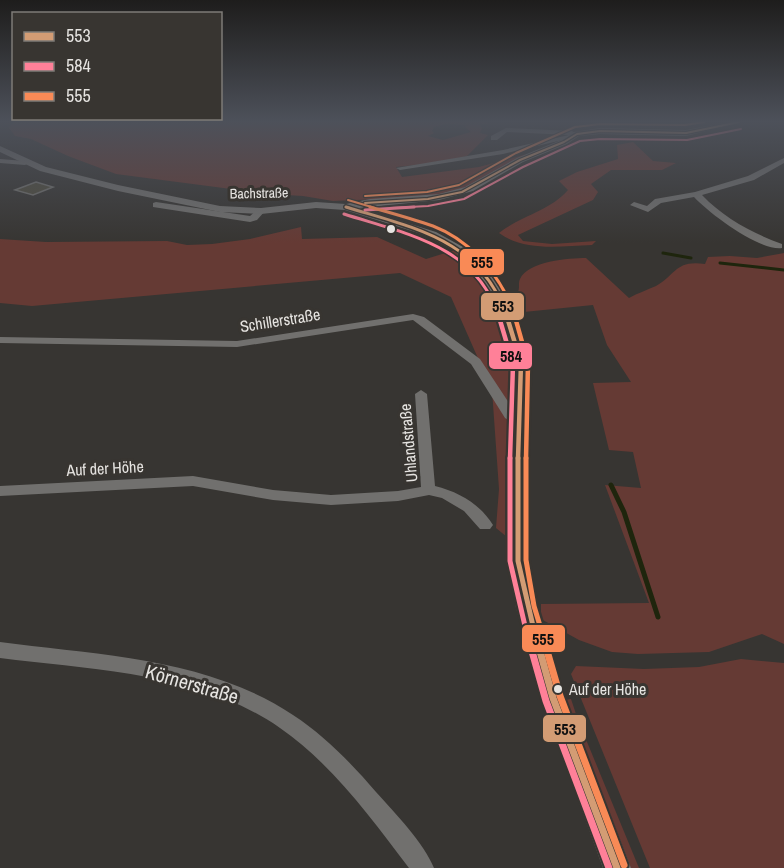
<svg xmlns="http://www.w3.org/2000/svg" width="784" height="868" font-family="'Archivo Narrow',sans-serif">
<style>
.green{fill:#653a34;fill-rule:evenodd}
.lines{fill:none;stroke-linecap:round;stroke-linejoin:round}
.stream-far1{stroke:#1e250d;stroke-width:3}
.stream{stroke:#1e250d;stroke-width:5}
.building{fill:#4e4b3c;stroke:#72716e;stroke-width:1.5}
.minor{fill:#71706e;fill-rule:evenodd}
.tertiary{fill:#71706e;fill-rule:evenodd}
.bus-1-far4-casing{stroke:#383531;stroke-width:4.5}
.bus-1-far3-casing{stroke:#383531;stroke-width:6}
.bus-1-far2-casing{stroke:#383531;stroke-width:9}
.bus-1-far1-casing{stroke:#383531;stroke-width:10}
.bus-1-casing{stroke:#383531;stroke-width:11}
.bus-2-far4-casing{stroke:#383531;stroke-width:4.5}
.bus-2-far3-casing{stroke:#383531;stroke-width:6}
.bus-2-far2-casing{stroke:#383531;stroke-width:9}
.bus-2-far1-casing{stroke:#383531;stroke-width:10}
.bus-2-casing{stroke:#383531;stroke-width:11}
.bus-3-far4-casing{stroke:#383531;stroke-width:4.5}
.bus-3-far3-casing{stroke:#383531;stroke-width:6}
.bus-3-far2-casing{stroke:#383531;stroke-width:9}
.bus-3-far1-casing{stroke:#383531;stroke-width:10}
.bus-3-casing{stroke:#383531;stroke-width:11}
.bus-1-far4{stroke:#d39c74;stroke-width:2}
.bus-1-far3{stroke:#d39c74;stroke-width:3}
.bus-1-far2{stroke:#d39c74;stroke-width:4.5}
.bus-1-far1{stroke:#d39c74;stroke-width:5}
.bus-1{stroke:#d39c74;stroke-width:7}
.bus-2-far4{stroke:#ff8098;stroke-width:2}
.bus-2-far3{stroke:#ff8098;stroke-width:3}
.bus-2-far2{stroke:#ff8098;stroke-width:4.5}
.bus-2-far1{stroke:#ff8098;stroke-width:5}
.bus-2{stroke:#ff8098;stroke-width:7}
.bus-3-far4{stroke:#f98a56;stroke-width:2}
.bus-3-far3{stroke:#f98a56;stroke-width:3}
.bus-3-far2{stroke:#f98a56;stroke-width:4.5}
.bus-3-far1{stroke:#f98a56;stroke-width:5}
.bus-3{stroke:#f98a56;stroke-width:7}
.bus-dot{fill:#e6e4e1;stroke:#383531;stroke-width:2}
.labels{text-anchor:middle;stroke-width:6;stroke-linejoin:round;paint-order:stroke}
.far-street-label{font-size:14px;fill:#e6e4e1;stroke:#383531}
.street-label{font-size:16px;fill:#e6e4e1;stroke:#383531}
.near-bus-label{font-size:16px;fill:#e6e4e1;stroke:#383531;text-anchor:start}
.near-street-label{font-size:20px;fill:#e6e4e1;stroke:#383531}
.line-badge{stroke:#383531;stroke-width:2}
.pale-badge-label{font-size:16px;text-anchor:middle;font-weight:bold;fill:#111}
</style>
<rect width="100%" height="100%" fill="#373532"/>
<!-- green -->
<g class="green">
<path d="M14,122H484L491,124H479L482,128L480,133L488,135L467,156L436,163L396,167L402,177L479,167L527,154L472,184L450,193L427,197L333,201L303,196L269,194L116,174L68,156L31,139L15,136L9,128ZM446,124L469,125L464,126L471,132L443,140L428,136L434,133L432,131L434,127Z"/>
<path d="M633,142L653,161L676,163L662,170H611L591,184L598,192L593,200L518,235L523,241L552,244L596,241L592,245C560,246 525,252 499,233C520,216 550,211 568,190L559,181L577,172L618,159L617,145Z"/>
<path d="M301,227L302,239L377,237L426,259L455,250L483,279L495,299L514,360L507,537L496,528L499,489L492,390L451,297L400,273L32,306L0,303V239L46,242L167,241L187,245L212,244L250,239Z"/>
<path d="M784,253V644L762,634L709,652L638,654L612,652L579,640L541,619V604L649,603L605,485L641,488L633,452L609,450L593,383L631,382L607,345L593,305L514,313L509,300L503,295L518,292C520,287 518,283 520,279C528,261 569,258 586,258L629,298C638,293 647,290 656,286C677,274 675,260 705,264L708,257L730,256L757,258Z"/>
<path d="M741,659L784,663V868H650L571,674L576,666L644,669L699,667Z"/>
<path d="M571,699L578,720L639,868H630L565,700Z"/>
</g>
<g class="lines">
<!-- stream-far1 -->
<g class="stream-far1">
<path d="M663,253L691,258"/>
<path d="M720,263L784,270"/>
</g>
<!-- stream -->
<path class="stream" d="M611,485L624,512L658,617"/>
</g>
<!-- building -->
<path class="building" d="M36,182L53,187L33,195L15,190Z"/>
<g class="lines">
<!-- minor -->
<g class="minor">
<path d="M506,128L572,131L575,133L569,135L571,138L503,154L400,170L396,168L503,150L569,135L507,132L497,140H491V136Z"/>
<path d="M784,158V163L754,180L702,195C724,218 752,233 782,244V248C759,251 710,214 694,197L661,203L648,212L630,205L634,202L647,206L655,199L695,192L748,176Z"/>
<path d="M0,159L25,161L29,163L25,165L0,163Z"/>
<path d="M156,202L250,216L258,209L265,211L257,220L250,222L153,207V203Z"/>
<path d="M413,314L424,317L480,359L515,412L525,420L523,423H513L505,418L471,364L413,320L237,347L0,343V337L237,341Z"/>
<path d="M421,390L427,394L435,486C459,492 480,504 493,525L490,529H480L464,511L442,498L429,495L398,501L331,505L273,500L193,486L0,496V486L193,476L273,490L331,495L398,491L421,487L415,394Z"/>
<path d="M0,642C98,655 208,658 293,715C325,736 352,764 376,792C395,813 424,843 434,868H409C371,818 332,764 280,728C200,672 93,670 0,658Z"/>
</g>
<!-- tertiary -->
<path class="tertiary" d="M729,122H743L686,136L600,134L579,136L567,144L523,162L473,191L439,200L359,208L436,232L463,247L493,277L512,311L528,363L526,420L528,561L538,608L565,698L631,868H603L541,698L516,608L508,561L510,420L514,363L498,311L484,282L455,251L428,236L345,210L316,208L261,214L220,212L118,191L40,171L0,152V146L46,167L118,185L220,206L261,208L316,202L346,204L370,199L439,194L465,187L517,158L561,140L574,132L600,128L686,130Z"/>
<defs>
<g id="bus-1-far4">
<path d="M365,203L428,199L462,192L520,160L564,142L577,134L600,131L686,133L739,122"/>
<path d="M346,207L350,208"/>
</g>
<path id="bus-1-far3" d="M346,207C414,228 483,240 507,318"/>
<path id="bus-1-far2" d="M507,317L521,363L518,459"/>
<path id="bus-1-far1" d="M518,458V561L536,639"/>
<path id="bus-1" d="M536,637L553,698L617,868"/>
<path id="bus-2-far4" d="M390,208L428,206L464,199L523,167L580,141L600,139L687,140L741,129"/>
<g id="bus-2-far3">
<path d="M365,210L414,207"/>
<path d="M344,214C406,234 478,246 499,318"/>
</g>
<path id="bus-2-far2" d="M499,317L513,364L510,459"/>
<path id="bus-2-far1" d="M510,458V561L528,639"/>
<path id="bus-2" d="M528,637L546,701L609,868"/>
<g id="bus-3-far4">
<path d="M365,196L427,192L459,185L516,153L575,127L600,124L685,125L704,122"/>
<path d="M348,200L375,208"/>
</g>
<path id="bus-3-far3" d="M370,207C391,213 413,219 433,226C472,241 504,279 515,318"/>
<path id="bus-3-far2" d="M515,317L528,363L526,459"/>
<path id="bus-3-far1" d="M526,458V560L534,606L544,639"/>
<path id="bus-3" d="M543,637L560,696L624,865"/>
</defs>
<!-- bus-1-far4 casing -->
<use href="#bus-1-far4" class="bus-1-far4-casing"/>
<!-- bus-1-far3 casing -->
<use href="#bus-1-far3" class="bus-1-far3-casing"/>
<!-- bus-1-far2 casing -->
<use href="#bus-1-far2" class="bus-1-far2-casing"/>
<!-- bus-1-far1 casing -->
<use href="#bus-1-far1" class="bus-1-far1-casing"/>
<!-- bus-1 casing -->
<use href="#bus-1" class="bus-1-casing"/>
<!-- bus-2-far4 casing -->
<use href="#bus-2-far4" class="bus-2-far4-casing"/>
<!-- bus-2-far3 casing -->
<use href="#bus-2-far3" class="bus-2-far3-casing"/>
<!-- bus-2-far2 casing -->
<use href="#bus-2-far2" class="bus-2-far2-casing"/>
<!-- bus-2-far1 casing -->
<use href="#bus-2-far1" class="bus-2-far1-casing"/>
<!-- bus-2 casing -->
<use href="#bus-2" class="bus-2-casing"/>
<!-- bus-3-far4 casing -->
<use href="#bus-3-far4" class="bus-3-far4-casing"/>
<!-- bus-3-far3 casing -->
<use href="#bus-3-far3" class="bus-3-far3-casing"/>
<!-- bus-3-far2 casing -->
<use href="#bus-3-far2" class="bus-3-far2-casing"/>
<!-- bus-3-far1 casing -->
<use href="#bus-3-far1" class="bus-3-far1-casing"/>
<!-- bus-3 casing -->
<use href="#bus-3" class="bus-3-casing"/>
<!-- bus-1-far4 -->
<use href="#bus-1-far4" class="bus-1-far4"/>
<!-- bus-1-far3 -->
<use href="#bus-1-far3" class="bus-1-far3"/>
<!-- bus-1-far2 -->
<use href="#bus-1-far2" class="bus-1-far2"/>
<!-- bus-1-far1 -->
<use href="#bus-1-far1" class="bus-1-far1"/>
<!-- bus-1 -->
<use href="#bus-1" class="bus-1"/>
<!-- bus-2-far4 -->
<use href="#bus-2-far4" class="bus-2-far4"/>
<!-- bus-2-far3 -->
<use href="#bus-2-far3" class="bus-2-far3"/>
<!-- bus-2-far2 -->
<use href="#bus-2-far2" class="bus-2-far2"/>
<!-- bus-2-far1 -->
<use href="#bus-2-far1" class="bus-2-far1"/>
<!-- bus-2 -->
<use href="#bus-2" class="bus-2"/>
<!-- bus-3-far4 -->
<use href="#bus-3-far4" class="bus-3-far4"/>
<!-- bus-3-far3 -->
<use href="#bus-3-far3" class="bus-3-far3"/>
<!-- bus-3-far2 -->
<use href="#bus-3-far2" class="bus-3-far2"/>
<!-- bus-3-far1 -->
<use href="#bus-3-far1" class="bus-3-far1"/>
<!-- bus-3 -->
<use href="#bus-3" class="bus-3"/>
</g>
<!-- sky -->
<linearGradient id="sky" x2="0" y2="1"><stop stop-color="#1e1d1c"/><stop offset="0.5" stop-color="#4d515a"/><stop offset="1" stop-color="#4d515a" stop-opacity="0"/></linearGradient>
<rect width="784" height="243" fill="url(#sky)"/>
<!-- markers -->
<g class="bus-dot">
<circle cx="391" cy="229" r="5"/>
<circle cx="558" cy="689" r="5"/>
</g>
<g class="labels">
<!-- far-street labels -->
<g class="far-street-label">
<text transform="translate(259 193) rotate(-1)" y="5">Bachstraße</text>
</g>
<!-- street labels -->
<g class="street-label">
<text transform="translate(280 320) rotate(-9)" y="6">Schillerstraße</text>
<text transform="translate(408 443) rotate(-95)" y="6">Uhlandstraße</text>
<text transform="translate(105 468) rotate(-3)" y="6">Auf der Höhe</text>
</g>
<!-- near-bus labels -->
<g class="near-bus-label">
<text x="569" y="695">Auf der Höhe</text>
</g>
<!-- near-street labels -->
<g class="near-street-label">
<text transform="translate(192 684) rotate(16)" y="7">Körnerstraße</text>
</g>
</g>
<g class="line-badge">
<rect x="459" y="248" width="46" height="28" rx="6" fill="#f98a56"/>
<rect x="480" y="292" width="45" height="29" rx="6" fill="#d39c74"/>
<rect x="488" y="342" width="45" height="28" rx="6" fill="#ff8098"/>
<rect x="521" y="624" width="45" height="29" rx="6" fill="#f98a56"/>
<rect x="542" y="714" width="45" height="29" rx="6" fill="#d39c74"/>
</g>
<g class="pale-badge-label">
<text x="482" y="268">555</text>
<text x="503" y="312">553</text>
<text x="511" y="362">584</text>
<text x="543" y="645">555</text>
<text x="565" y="735">553</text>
</g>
<!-- legend -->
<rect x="12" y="12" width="210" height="108" fill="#383531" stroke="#7e7b77" stroke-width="1.5"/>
<rect x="24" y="32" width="30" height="9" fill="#d39c74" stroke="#7e7b77" stroke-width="1.5"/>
<text x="66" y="42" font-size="18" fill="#e6e4e1">553</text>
<rect x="24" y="62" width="30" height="9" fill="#ff8098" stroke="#7e7b77" stroke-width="1.5"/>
<text x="66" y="72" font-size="18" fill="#e6e4e1">584</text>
<rect x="24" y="92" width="30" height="9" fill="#f98a56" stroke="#7e7b77" stroke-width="1.5"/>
<text x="66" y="102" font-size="18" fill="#e6e4e1">555</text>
</svg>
